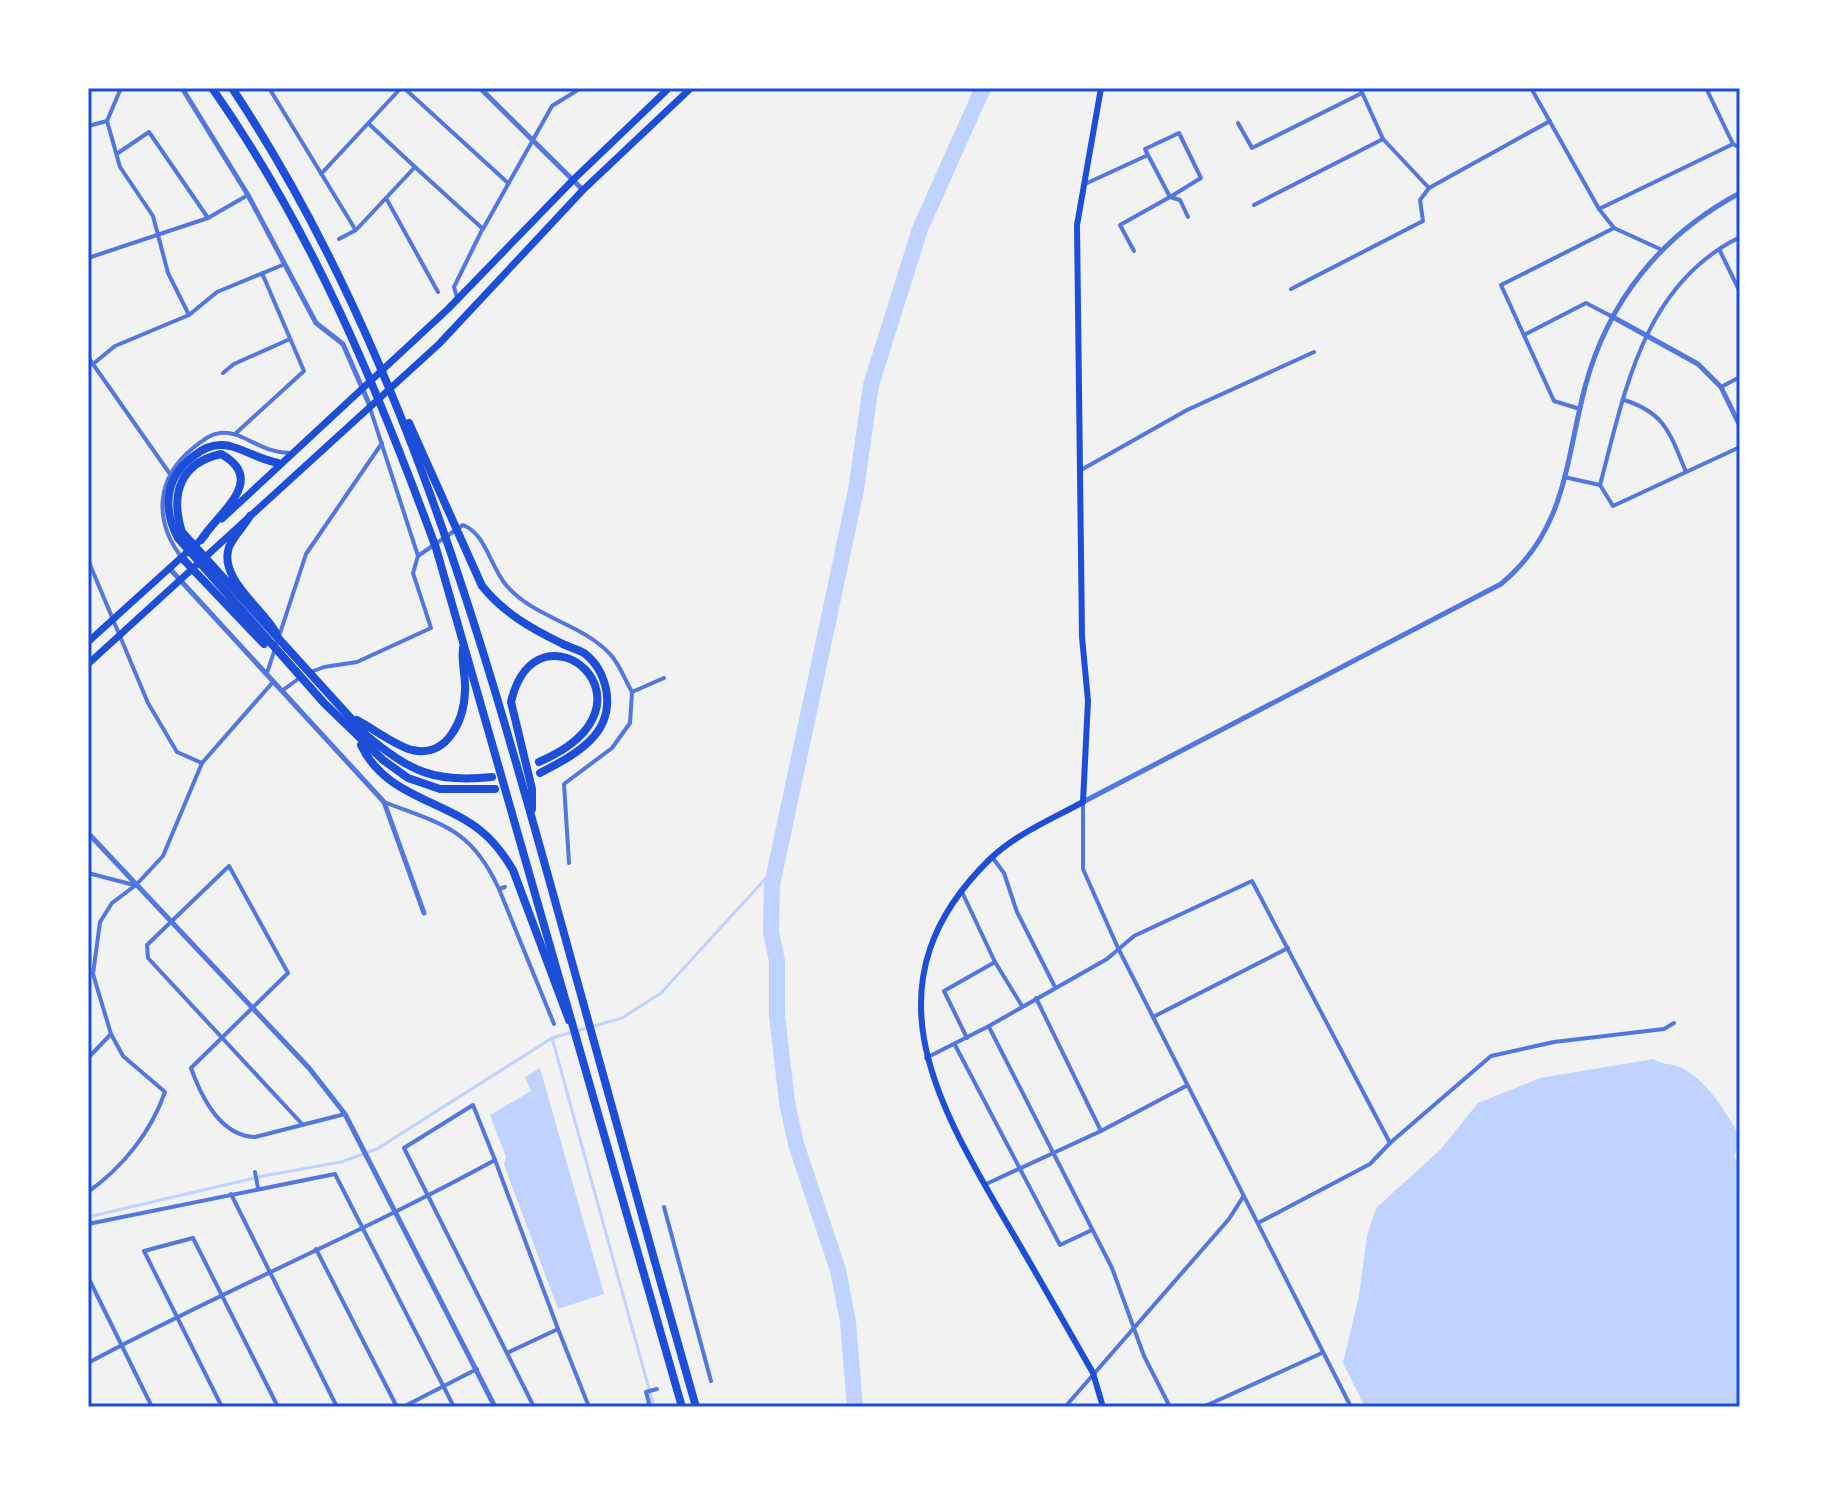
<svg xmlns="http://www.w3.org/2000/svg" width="1828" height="1495" font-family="Inter,sans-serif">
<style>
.water{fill:#bfd3fe}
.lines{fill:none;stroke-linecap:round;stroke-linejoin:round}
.stream{stroke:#bfd3fe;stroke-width:3}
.river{stroke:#bfd3fe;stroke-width:16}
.minor{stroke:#5277de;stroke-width:4}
.tertiary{stroke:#5277de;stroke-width:5}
.secondary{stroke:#1d4ed8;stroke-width:6}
.trunk{stroke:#1d4ed8;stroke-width:7}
.motorway{stroke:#1d4ed8;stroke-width:8}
.neatline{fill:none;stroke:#1d4ed8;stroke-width:3}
</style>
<rect width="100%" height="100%" fill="#f2f2f2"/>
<!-- water -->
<g class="water">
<path d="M1654,1059C1663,1065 1668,1063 1677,1066C1703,1074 1728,1115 1740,1137L1734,1157L1740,1166V1407H1365L1343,1363L1359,1296L1367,1236L1376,1208L1440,1150L1478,1103L1540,1078Z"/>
<path d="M540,1068L604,1294L558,1309L504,1165L506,1157L490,1115L531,1091L525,1077Z"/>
</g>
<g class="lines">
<!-- stream -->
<g class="stream">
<path d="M552,1038L654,1407"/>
<path d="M88,1217L263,1176L341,1162L377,1149L552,1038L622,1018L661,993L777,866"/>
</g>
<!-- river -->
<path class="river" d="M855,1407L848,1322L838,1270L796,1144L787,1102L777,1015V961L771,932L772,885L856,490L871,385L920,229L983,88"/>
<!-- minor -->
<g class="minor">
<path d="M121,88L107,121L120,167L153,216L168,273L189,315"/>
<path d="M269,88L355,229"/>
<path d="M404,88L508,183"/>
<path d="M1360,88L1383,139L1429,188L1550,121"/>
<path d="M1531,88L1599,209L1614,228L1660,249"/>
<path d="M1706,88L1733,144L1740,148"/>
<path d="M1238,123L1252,148L1362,93"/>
<path d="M369,124L415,167"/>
<path d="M88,126L107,121"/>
<path d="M118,153L149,132L208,218"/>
<path d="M321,174L401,88"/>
<path d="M1085,184L1148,155L1145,149L1179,133L1201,178L1170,197L1148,155"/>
<path d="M386,198L438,292"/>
<path d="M1254,205L1383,139"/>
<path d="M1599,209L1733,144"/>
<path d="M339,239L356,230L415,167L483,229L552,106L581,88"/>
<path d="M1134,251L1120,225L1170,197L1180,200L1188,217"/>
<path d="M1720,251L1740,292"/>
<path d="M88,258L208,218L248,195"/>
<path d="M1291,289L1423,221L1420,200L1429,188"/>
<path d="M457,298L454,287L482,230"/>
<path d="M1524,335L1586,303L1611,316"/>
<path d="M88,357L170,474"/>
<path d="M93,364L115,346L189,315L217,292L285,264"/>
<path d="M223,373L234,364L290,339"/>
<path d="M1721,387L1740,377"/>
<path d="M1624,400C1666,413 1670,434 1686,472"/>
<path d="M370,408L418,556L463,525C486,534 490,566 506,585C534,618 581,623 610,654C619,663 625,680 632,692"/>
<path d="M1580,409L1554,401L1501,285L1614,228"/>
<path d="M235,434L304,371L262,273"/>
<path d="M1081,470L1187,410L1314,352"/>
<path d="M1564,477L1600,485L1613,506L1740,447"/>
<path d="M1600,485C1625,391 1643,285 1740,237"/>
<path d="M182,558C153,520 156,478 193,448C202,441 210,434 220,433C243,430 261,454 291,453"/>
<path d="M88,560L148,703L177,752L202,763"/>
<path d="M267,673L306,554L382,443"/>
<path d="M308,673L324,667L357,662L431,628L413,573L418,556"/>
<path d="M283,690L301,677"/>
<path d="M384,802C443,825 471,828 499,889L505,887"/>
<path d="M1083,802V869L1118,948L1351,1407"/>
<path d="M992,857L1004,873L1017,912L1055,987"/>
<path d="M569,863L564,784L612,748L630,723L632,692L664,678"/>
<path d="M88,873L134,885"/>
<path d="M499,889L554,1024"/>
<path d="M962,892L995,962L1022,1006"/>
<path d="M1036,998L1101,1131"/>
<path d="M1153,1017L1288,948"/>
<path d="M989,1027L1112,1268L1144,1356L1170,1407"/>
<path d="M967,1038L944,991L995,962"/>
<path d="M955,1045L1060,1245L1092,1230"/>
<path d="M88,1058L111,1034"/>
<path d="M926,1058L989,1026L1107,959L1134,936L1252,881L1390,1143L1491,1056L1554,1042L1664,1029L1674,1023"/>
<path d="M303,1125L148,958L147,945L229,866L288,973L191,1068C201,1096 220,1136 255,1137L345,1114"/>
<path d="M495,1160L473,1105L404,1148L534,1407"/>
<path d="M255,1172L258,1188"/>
<path d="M984,1185L1101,1131L1186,1086"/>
<path d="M88,1192C123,1167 151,1132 165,1092L123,1056L111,1034L93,974L100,922L112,903L136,885L163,856L202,763L273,682"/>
<path d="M231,1194L337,1407"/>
<path d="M664,1207L711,1381"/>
<path d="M1258,1223L1370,1164L1390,1143"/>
<path d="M88,1224L335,1174L454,1407"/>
<path d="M316,1249L397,1407"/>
<path d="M88,1277L152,1407"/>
<path d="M558,1329L589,1407"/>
<path d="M88,1363C222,1291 362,1233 495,1160L558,1329L507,1353"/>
<path d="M222,1407L144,1251L193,1238L278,1407"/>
<path d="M403,1407L477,1369"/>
<path d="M650,1407L646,1392L657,1389"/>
<path d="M1065,1407L1229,1219L1243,1197"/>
<path d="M1203,1407L1322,1353"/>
</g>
<!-- tertiary -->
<g class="tertiary">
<path d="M130,88H140"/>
<path d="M182,88L248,195L316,323L343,344L370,406"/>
<path d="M480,88L583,190"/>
<path d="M1611,316L1698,364L1721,387L1740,426"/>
<path d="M170,569L384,802L424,913"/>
<path d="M1083,802L1501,584C1566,530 1565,464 1585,387C1608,301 1661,235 1740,193"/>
<path d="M88,833L309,1068L345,1114L495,1407"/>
</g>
<!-- secondary -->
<path class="secondary" d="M1101,88L1077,225L1082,637L1088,701L1083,802C1052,819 1016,834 990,859C866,980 933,1097 1005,1220C1035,1271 1064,1322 1093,1373L1103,1407"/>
<!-- trunk -->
<g class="trunk">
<path d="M222,519L448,309L574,179L669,88"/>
<path d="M88,642L205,536"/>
<path d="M88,664L439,344L583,190L691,88"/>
</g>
<!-- motorway -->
<g class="motorway">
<path d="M212,88C312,230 377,387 436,548L682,1407"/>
<path d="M232,88C393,330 475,613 552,890C599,1063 647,1235 696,1407"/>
<path d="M409,423L482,586C504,613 530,628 561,643C568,647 577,649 584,653C596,662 603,675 606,689C615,735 574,755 540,773"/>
<path d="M278,463C259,459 245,450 230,446C217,443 205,447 195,455C165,476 162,508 178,538L324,703L383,760L408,778L440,789H495"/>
<path d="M250,516C244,526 233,537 229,547C218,579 264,609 276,633"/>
<path d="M201,540C219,512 268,480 221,454C180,463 170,494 182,532L366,735C411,772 434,783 492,777"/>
<path d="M182,558L264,644"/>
<path d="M357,720C374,729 394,745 412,750C447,758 464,721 465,691C466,676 461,663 463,648"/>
<path d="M361,745C385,796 441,799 481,831C495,842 504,855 513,870L569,1020"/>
<path d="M532,809V789L511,702C536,593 674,704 539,762"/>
</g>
</g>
<!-- border -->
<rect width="1828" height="1495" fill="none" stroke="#ffffff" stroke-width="180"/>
<rect x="90" y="90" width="1648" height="1315" class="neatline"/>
</svg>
